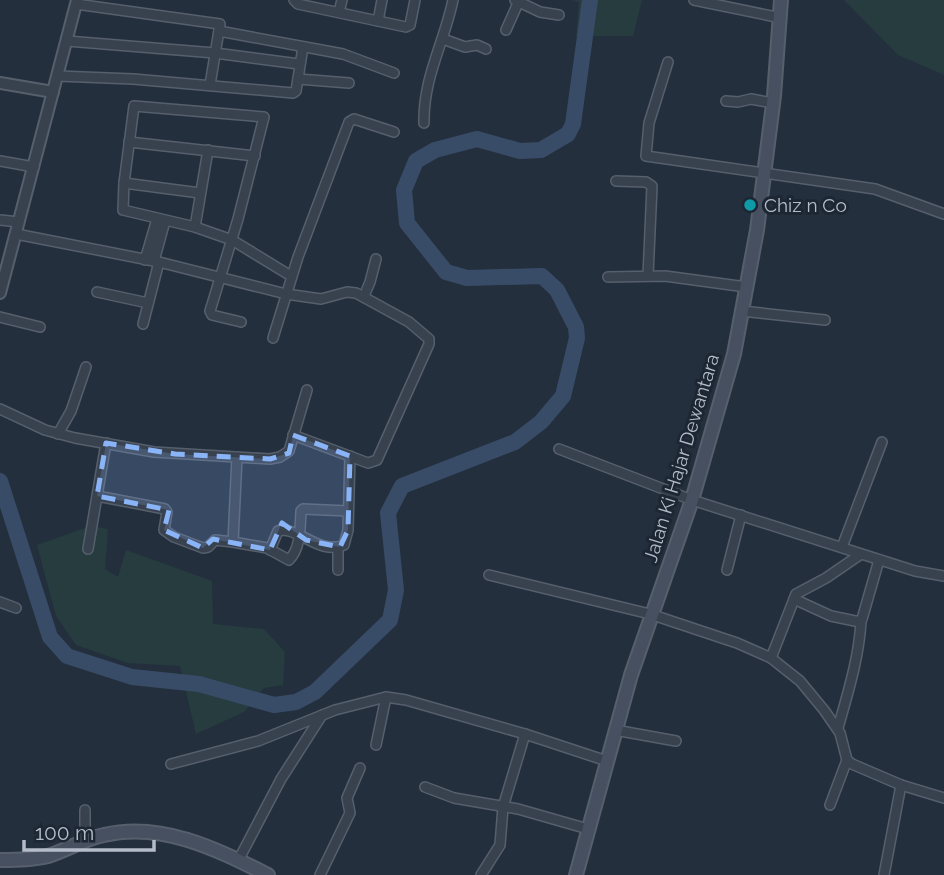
<svg xmlns="http://www.w3.org/2000/svg" width="944" height="875" font-family="Raleway,sans-serif">
<style>
.green{fill:#263c3f}
.lines{fill:none;stroke-linecap:round;stroke-linejoin:round}
.river{stroke:#394c67;stroke-width:16}
.minor-casing{stroke:#565f6c;stroke-width:12}
.tertiary-casing{stroke:#565f6c;stroke-width:14}
.secondary-casing{stroke:#565f6c;stroke-width:16}
.minor{stroke:#38414e;stroke-width:9}
.tertiary{stroke:#38414e;stroke-width:10}
.secondary{stroke:#465061;stroke-width:12}
.marked{fill:#8ab4f8;fill-opacity:0.2;stroke:#8ab4f8;stroke-width:5;stroke-dasharray:14 9;stroke-linejoin:round}
.culture-dot{fill:#0f9aa8;stroke:#1d2633;stroke-width:2.5}
.labels{text-anchor:middle;stroke-width:6;stroke-linejoin:round;paint-order:stroke}
.poi-label{font-size:19px;fill:#b4bcc9;stroke:#1d2633;text-anchor:start}
.street-label{font-size:19px;fill:#b4bcc9;stroke:#1d2633}
</style>
<rect width="100%" height="100%" fill="#242f3e"/>
<!-- green -->
<g class="green">
<path d="M572,0H642L633,36H576L579,2Z"/>
<path d="M844,0H944V75L898,55Z"/>
<path d="M91,526L108,529L105,569L118,577L126,550L212,581L213,624L264,629L285,652L283,685L264,688L244,712L196,734L180,666L128,663L76,645L56,616L37,545Z"/>
</g>
<g class="lines">
<!-- river -->
<path class="river" d="M0,481L50,637L67,656L132,677L199,684L274,705L296,702L315,692L390,620L396,590L388,513L402,486L515,442L541,422L563,396L577,338L576,327L557,290L542,276L467,278L446,272L407,223L404,190L416,161L435,150L477,139L520,151L541,150L568,134L573,124L590,0"/>
<defs>
<g id="minor">
<path d="M294,0L298,4L406,27L410,25L415,0"/>
<path d="M515,0L540,12L559,15"/>
<path d="M694,0L781,18"/>
<path d="M76,4L220,24L210,85"/>
<path d="M339,12L342,0"/>
<path d="M378,21L382,0"/>
<path d="M506,30L519,1"/>
<path d="M219,31L343,54L394,73"/>
<path d="M443,39L465,47L477,45L486,49"/>
<path d="M67,41L215,53L299,64"/>
<path d="M668,62L649,123L646,156L875,189L944,214"/>
<path d="M58,76L133,79L293,93L296,91L303,47"/>
<path d="M298,79L349,83"/>
<path d="M726,101L738,102L751,99L773,103"/>
<path d="M424,123C423,78 444,43 453,0"/>
<path d="M129,142L255,156"/>
<path d="M0,161L34,167"/>
<path d="M616,181L646,182L652,186L648,276"/>
<path d="M124,183L200,193"/>
<path d="M0,220L19,222"/>
<path d="M195,227L208,150"/>
<path d="M16,234L159,262L286,294L321,299L347,292L356,293L409,322L429,339V344L377,460L368,463L293,435"/>
<path d="M145,260L157,219"/>
<path d="M154,261L165,221"/>
<path d="M608,277L665,276L746,287"/>
<path d="M97,292L148,303"/>
<path d="M364,296L370,282L376,259"/>
<path d="M742,311L825,320"/>
<path d="M0,317L40,327"/>
<path d="M241,322L212,315L210,311L238,219L264,117L134,106L124,183L123,210L195,227L232,240L291,276"/>
<path d="M143,324L159,262"/>
<path d="M273,338L298,257L349,122L354,119L394,132"/>
<path d="M0,409L45,430L75,438L154,452L270,459L280,457L289,451L307,390"/>
<path d="M58,434L71,411L86,367"/>
<path d="M106,443L97,496L165,509L167,512L164,530L174,537L203,548L208,547L215,540L233,542L237,457"/>
<path d="M559,449L692,500L915,571L944,576"/>
<path d="M233,542L267,548L289,560C301,548 300,527 301,511L303,509L348,511"/>
<path d="M842,547L882,442"/>
<path d="M88,549L97,496"/>
<path d="M270,550L278,531C297,525 319,556 344,545L348,530L350,456"/>
<path d="M338,570V547"/>
<path d="M727,570L741,515"/>
<path d="M489,575L650,614L737,643L771,658L800,681L824,710L840,733L847,760L852,764L901,785L944,798"/>
<path d="M794,599L831,616L860,622L862,619L879,560"/>
<path d="M0,602L16,608"/>
<path d="M771,658L796,594L826,578L861,554"/>
<path d="M838,728C848,692 859,658 861,621"/>
<path d="M615,730L676,741"/>
<path d="M376,745L386,697"/>
<path d="M171,764L258,741L335,710L386,697L406,700L525,734L607,761"/>
<path d="M425,787L454,798L518,809L588,829"/>
<path d="M830,805L847,760"/>
<path d="M85,810V841"/>
<path d="M239,859L281,779L322,715"/>
<path d="M320,875L350,813L347,798L360,768"/>
<path d="M481,875L500,845L503,807L525,734"/>
<path d="M884,875L901,785"/>
</g>
<g id="tertiary">
<path d="M0,83L53,92"/>
<path d="M0,293L77,0"/>
</g>
<g id="secondary">
<path d="M0,860C16,860 33,860 48,856C67,850 84,839 104,835C162,821 218,850 268,875"/>
<path d="M576,875L631,675L692,500L734,354L757,230L774,96L781,0"/>
</g>
</defs>
<!-- minor casing -->
<use href="#minor" class="minor-casing"/>
<!-- tertiary casing -->
<use href="#tertiary" class="tertiary-casing"/>
<!-- secondary casing -->
<use href="#secondary" class="secondary-casing"/>
<!-- minor -->
<use href="#minor" class="minor"/>
<!-- tertiary -->
<use href="#tertiary" class="tertiary"/>
<!-- secondary -->
<use href="#secondary" class="secondary"/>
</g>
<!-- marked area -->
<path class="marked" d="M293,435L350,456L348,530L340,547L306,540L282,523L270,550L213,539L203,548L164,530L169,510L97,496L106,443L175,454L270,459L289,453Z"/>
<!-- markers -->
<circle class="culture-dot" cx="750" cy="205" r="7"/>
<g class="labels">
<!-- poi labels -->
<g class="poi-label">
<text x="764" y="212">Chiz n Co</text>
</g>
<!-- street labels -->
<g class="street-label">
<text transform="translate(681 458) rotate(-73)" y="7">Jalan Ki Hajar Dewantara</text>
</g>
</g>
<!-- scale -->
<path d="M24 840v10h130v-10" fill="none" stroke="#b4bcc9" stroke-width="3.5"/>
<text x="35" y="840" font-size="21" fill="#b4bcc9" stroke="#1d2633" stroke-width="5" paint-order="stroke">100 m</text>
</svg>
